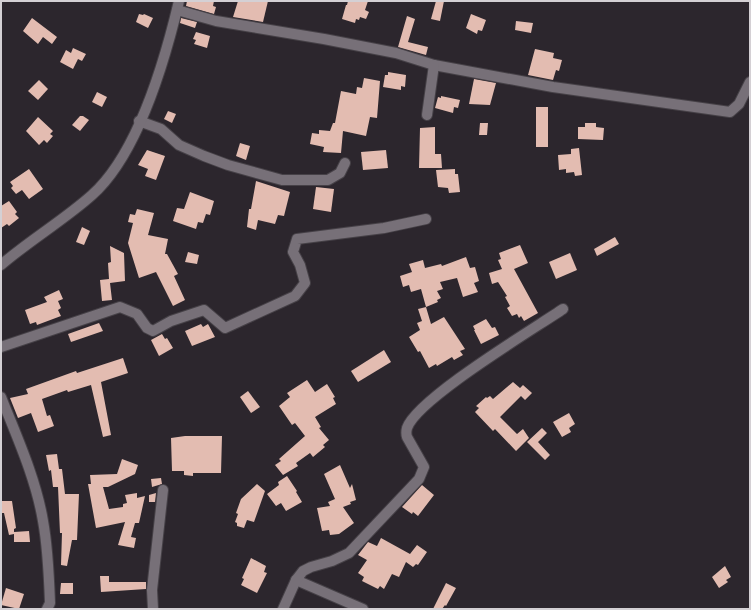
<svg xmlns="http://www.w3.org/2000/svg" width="751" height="610" font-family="'Varela Round',sans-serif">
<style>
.building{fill:#e3bcb1}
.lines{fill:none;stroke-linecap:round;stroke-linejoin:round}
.minor-casing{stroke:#464147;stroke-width:12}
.minor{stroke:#777078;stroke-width:10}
</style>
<rect width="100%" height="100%" fill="#2c262d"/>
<!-- building -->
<g class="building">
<path d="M187,1H214L213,6L216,7L214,14L186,6Z"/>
<path d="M238,1H268L263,22L233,17Z"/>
<path d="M348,1H368L365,10L369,12L366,19L360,17L359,20L356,19L355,23L342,19L346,5H347Z"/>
<path d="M436,1H444L440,21L431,19Z"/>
<path d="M139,14L143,15L144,14L153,18L148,28L136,22Z"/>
<path d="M471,14L486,20L482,31L478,30L477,34L466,28Z"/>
<path d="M407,16L415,19L408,42L428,47L426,55L398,47Z"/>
<path d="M32,18L57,37L52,44L43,37L38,44L23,31Z"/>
<path d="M181,18L197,22L195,28L180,23Z"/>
<path d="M516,21L533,23L531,33L515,30Z"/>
<path d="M196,32L210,36L207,48L194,44L196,40L193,39Z"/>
<path d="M73,48L86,54L82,61L78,59L73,69L60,62L66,50L71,53Z"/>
<path d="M535,49L554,53L553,58L562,60L559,71L556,70L553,80L528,75Z"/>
<path d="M388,72L406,75L405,87L401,86V90L383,87L385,75H388Z"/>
<path d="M364,78L380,81L377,118L370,117L366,136L343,131L341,153L323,152L324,147L310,144L312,133L319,134V130L330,131L333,123H335L341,91L356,94L357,87L362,88Z"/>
<path d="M474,79L496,83L490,105L469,104Z"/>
<path d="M39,80L48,89L38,100L28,91Z"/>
<path d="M97,92L107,97L102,107L92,102Z"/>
<path d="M441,96L460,100L458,108L454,107L453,113L435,108L438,97L441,98Z"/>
<rect x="536" y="107" width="12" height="40"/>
<path d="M168,111L176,114L172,123L164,119Z"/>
<path d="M80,116H83L89,120L80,131L72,125Z"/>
<path d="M38,117L53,131L50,134L53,136L47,143L44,140L39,145L26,131Z"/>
<path d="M480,123H488L487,135H479Z"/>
<path d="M585,123H596V127L604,128L603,140L578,139V127H585Z"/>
<path d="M435,127V154H441L442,168H419L420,128Z"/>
<path d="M240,143L250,146L246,160L236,156Z"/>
<path d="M579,148L582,175L575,176L574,172L566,173V169L559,170L558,155L571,154V149Z"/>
<path d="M147,150L165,156L156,180L145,176L148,169L138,165Z"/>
<path d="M386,150L388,168L363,170L361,152Z"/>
<path d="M29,169L43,189L29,199L22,190L16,194L11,188L13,186L10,182Z"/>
<path d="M455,169V174H458L460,192L449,193L448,188L438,187L436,170Z"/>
<path d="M256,181L290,192L284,216L278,215L275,224L258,220L256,230L247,227L249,209H251Z"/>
<path d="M316,187L334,189L331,212L313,209Z"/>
<path d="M190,192L214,201L210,215L206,214L203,223L198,222L196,229L173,221L177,208L184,209Z"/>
<path d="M9,201L17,212L15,214L19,218L9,226L7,224L1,228V206Z"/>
<path d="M137,209L154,213L148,235L168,239L165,254H167L178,274L174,276L185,300L173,306L156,272L139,278L128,243L133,223L128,222L130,214L135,215Z"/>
<path d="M82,227L90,231L84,245L76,242Z"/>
<path d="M615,237L619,244L597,256L594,249Z"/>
<path d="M520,245L528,263L514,269L538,313L524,321L521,316L519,318L517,314L512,316L507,308L510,306L505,297L507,296L498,282L492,284L489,273L502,269L498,260L501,259L499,253Z"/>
<path d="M110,246L124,253L125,281L110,283L112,300L102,301L100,280L109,279L108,263L111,262Z"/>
<path d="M188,252L199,255L197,264L185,262Z"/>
<path d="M570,253L577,270L556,279L549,262Z"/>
<path d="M466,257L470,268L475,267L479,281L474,283L478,292L463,297L457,278L440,282L443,289L437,291L441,298L437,300L438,302L426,307L431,324L444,317L465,349L460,351L463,355L454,360L452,357L437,366L436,364L429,368L420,351L418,352L409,337L420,330L417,323L422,321L418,309L426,307L421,289L411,292L409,285L403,287L400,276L412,272L409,264L423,260L425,268L441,264L442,266Z"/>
<path d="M59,290L63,299L58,301L61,308L58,310L61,316L37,325L36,322L30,324L25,310L47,302L44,297Z"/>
<path d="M486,319L492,328L495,327L499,335L481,344L474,330H475L473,326Z"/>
<path d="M99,323L103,331L71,342L68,334Z"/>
<path d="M201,324L203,327L208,324L215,337L192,346L185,331Z"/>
<path d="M162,334L165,339L167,338L173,348L159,356L151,340Z"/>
<path d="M384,350L391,362L358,382L351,371Z"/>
<path d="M123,358L128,373L101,382L111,435L103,437L91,385L68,392L67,390L42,399L47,416L50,415L54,426L38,432L31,413L18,418L10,398L28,394L26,389L76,371L77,373Z"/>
<path d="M307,380L315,392L327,384L335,397L333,398L336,404L315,417L321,427L319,428L329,440L323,445L325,447L313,457L310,453L296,463L298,466L283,475L275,465L281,461L279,459L305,436L295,423L292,425L279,406L290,397L287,393Z"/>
<path d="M513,382L520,388L523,385L532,393L525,400L521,396L500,417L517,434L523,429L529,438L516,451L495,429L493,431L475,412L479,408L476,406L486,397L487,398L490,396L493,399Z"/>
<path d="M248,391L260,407L251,413L240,397Z"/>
<path d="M569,413L575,424L569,428L571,432L562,437L553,422Z"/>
<path d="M542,428L547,433L538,442L550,455L545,460L527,442Z"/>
<path d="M185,436H222L221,473H193V476L184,475V471H172L171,438Z"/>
<path d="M57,454L59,469H62L65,494H79L77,540H72L67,566L61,565L62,533H60L58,487H53L51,470L49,471L46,455Z"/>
<path d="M122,459L138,465L135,474L108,487H103L109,509L123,507V504L127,503L125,495L137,493V498L145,496L139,523H135L131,537L136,538L134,548L118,545L125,522L96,528L88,484H91L90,475L117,474Z"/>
<path d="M340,465L350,488L352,484L356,500L350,502L351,504L343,507L354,523L339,534L330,535L329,530L322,531L317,508L330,506L328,502L335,499L324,474Z"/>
<path d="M287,476L297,491L296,492L302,502L286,511L281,503L276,506L267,494L279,485L278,482Z"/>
<path d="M161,478L162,484L152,487L151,479Z"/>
<path d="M257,484L265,491L254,522L247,520L244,528L237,526V523L235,522L238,514L236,513L241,499Z"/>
<path d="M422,485L434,495L418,516L413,512L412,514L402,507Z"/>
<path d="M156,493L155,502H149V495Z"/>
<path d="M1,501H12L16,528L14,529V532L29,531L30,542H14V534L9,535L4,513H2Z"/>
<path d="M381,538L410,554L417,545L427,552L418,565L416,564L413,567L406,562L399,577L392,574L384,589L380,586L378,589L362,581L364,577L358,573L367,560L358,555L368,542L377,546Z"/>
<path d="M251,558L266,566L264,572L267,573L257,593L241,585L244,579L242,578Z"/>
<path d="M725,566L731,577L726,580L728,582L719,588L712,577Z"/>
<path d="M100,576H109V582H146V589L101,592Z"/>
<path d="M61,583H73V594H60Z"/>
<path d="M446,583L456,588L446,606L445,605L442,609H433Z"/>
<path d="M6,588L24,594L19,609L1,605Z"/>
</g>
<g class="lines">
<defs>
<g id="minor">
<path d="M177,10L216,21L324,39L396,53L434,65L553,87L730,112L739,104L750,82"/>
<path d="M427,115L434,65"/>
<path d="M139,121L161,129L179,145L204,156L228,165L282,180H328L340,173L345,163"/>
<path d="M1,265C30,240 64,220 92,195C138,154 165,60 179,1"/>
<path d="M1,347L120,307L137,314L147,328L153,331L171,321L204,310L225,328L295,296L305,283L300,265L293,252L297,239L384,228L426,219"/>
<path d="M1,397C17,437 36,479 43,521C48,548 49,576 50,603L47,609"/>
<path d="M296,580L363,609"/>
<path d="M153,609L152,590L163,490"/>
<path d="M283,609L296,580L303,571L311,567L332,561L349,553L419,479L424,467L407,437C406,434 406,432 407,428C417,399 532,330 563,309"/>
</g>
</defs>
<!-- minor casing -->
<use href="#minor" class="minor-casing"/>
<!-- minor -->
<use href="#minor" class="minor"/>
</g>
<!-- border -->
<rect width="751" height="610" fill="none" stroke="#d4d0d4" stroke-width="4"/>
</svg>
